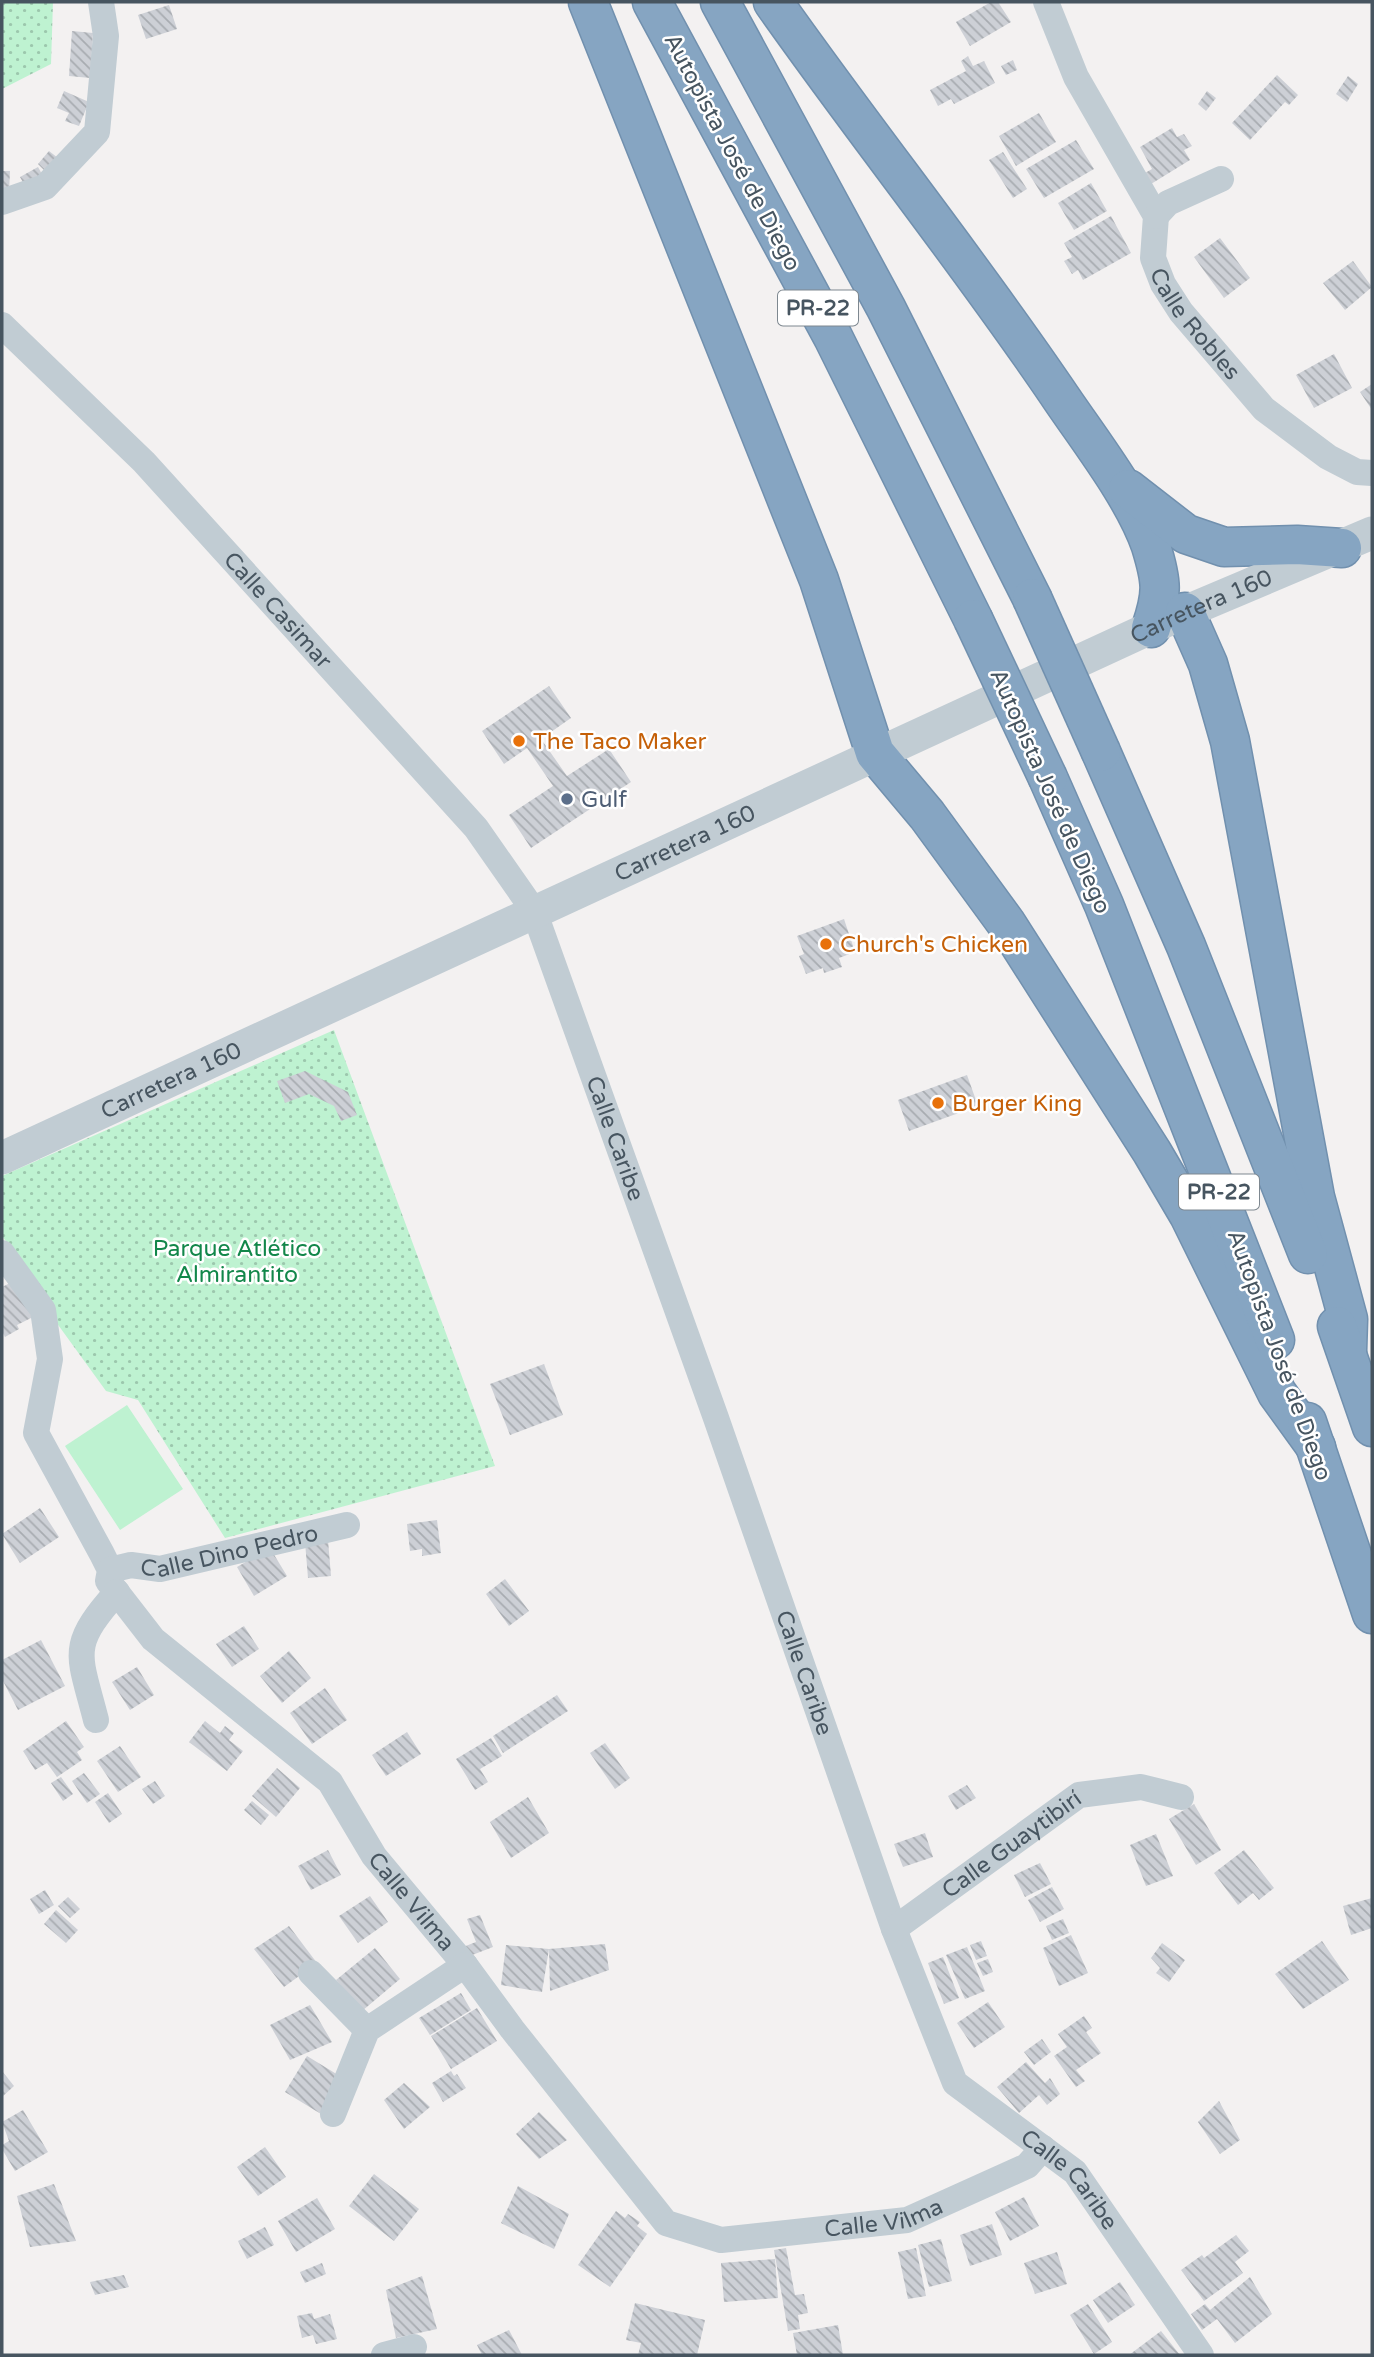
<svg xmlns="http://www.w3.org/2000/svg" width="1374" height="2357" font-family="'Varela Round',sans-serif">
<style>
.green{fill:#bef2d1}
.park{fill:url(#park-dots)}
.building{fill:url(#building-back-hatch)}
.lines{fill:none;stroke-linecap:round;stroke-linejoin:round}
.motorway-casing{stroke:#7190ae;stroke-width:41}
.minor{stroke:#c1ccd3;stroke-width:26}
.tertiary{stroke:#c1ccd3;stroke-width:33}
.motorway{stroke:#86a5c2;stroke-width:38}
.motorway-bridge-casing{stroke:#7190ae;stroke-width:41;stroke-linecap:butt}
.motorway-bridge{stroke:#86a5c2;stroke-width:38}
.food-dot{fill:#e8710a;stroke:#fff;stroke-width:2.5}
.service-dot{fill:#5c6f8a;stroke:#fff;stroke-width:2.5}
.labels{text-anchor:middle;stroke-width:5;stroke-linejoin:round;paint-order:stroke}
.shield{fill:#fff;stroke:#7e8890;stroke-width:2}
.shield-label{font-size:21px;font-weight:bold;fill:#475560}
.street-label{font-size:23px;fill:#475560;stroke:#fff}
.food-label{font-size:23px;fill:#c56008;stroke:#fff;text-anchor:start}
.service-label{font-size:23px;fill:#4e5e75;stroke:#fff;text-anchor:start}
.park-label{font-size:23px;fill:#12874a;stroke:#fff}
</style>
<defs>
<pattern id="park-dots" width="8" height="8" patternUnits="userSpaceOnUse" patternTransform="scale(1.75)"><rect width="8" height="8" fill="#bef2d1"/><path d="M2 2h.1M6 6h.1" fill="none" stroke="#9cc7ad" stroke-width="1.8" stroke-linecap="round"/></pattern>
<pattern id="building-back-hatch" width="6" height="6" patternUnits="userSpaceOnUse" patternTransform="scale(1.75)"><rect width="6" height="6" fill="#cdd0d6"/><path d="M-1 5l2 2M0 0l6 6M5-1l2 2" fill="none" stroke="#a8acb1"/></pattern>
</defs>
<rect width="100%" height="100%" fill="#f3f1f1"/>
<!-- green -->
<path class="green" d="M127,1405L183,1489L120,1530L65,1446Z"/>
<!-- park -->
<g class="park">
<path d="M2,2H53L51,64L2,89Z"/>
<path d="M334,1030L495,1466L225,1538L138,1400L106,1391L56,1322L49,1298L2,1236V1176Z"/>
</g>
<!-- building -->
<g class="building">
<path d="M991,2H998L1011,22L970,46L956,22Z"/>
<path d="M169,5L177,29L146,39L138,15Z"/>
<path d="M72,31L93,33L90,78L69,76Z"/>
<path d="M968,56L973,66L984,61L995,83L954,104L951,99L938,106L930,90L966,71L961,61Z"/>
<path d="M1013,60L1017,70L1006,75L1001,66Z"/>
<path d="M1277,75L1298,95L1289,105L1285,102L1250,140L1232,123Z"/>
<path d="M1348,76L1358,84L1347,102L1336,94Z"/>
<path d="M64,91L89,102L79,126L65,121L69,113L57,108Z"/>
<path d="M1207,91L1216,98L1206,111L1198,104Z"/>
<path d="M1039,113L1056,142L1016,166L999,136Z"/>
<path d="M1172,128L1177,137L1184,134L1192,146L1184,150L1190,160L1151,184L1145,173L1152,169L1140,147Z"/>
<path d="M1076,140L1094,169L1044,198L1026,169Z"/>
<path d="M49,151L58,158L46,172L38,164Z"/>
<path d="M1003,152L1027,189L1013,198L989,160Z"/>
<path d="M38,167L43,176L25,186L20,177Z"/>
<path d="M2,171H10L9,193H2Z"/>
<path d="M1091,183L1107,211L1074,230L1058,203Z"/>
<path d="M1111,216L1131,253L1083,280L1078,270L1072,274L1064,261L1072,257L1064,243Z"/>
<path d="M1220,238L1250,278L1224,298L1194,257Z"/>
<path d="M1353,261L1372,287L1345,310L1323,283Z"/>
<path d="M1334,354L1352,388L1314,408L1296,375Z"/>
<path d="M1372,384V410L1360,392Z"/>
<path d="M549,686L571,718L541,739L567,776L609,749L631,782L531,848L509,815L553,786L527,748L504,764L482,731Z"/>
<path d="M844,919L855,952L839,958L842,967L824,973L823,968L806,974L799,956L804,954L797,936Z"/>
<path d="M305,1071L348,1092L357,1115L341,1121L334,1106L309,1094L285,1103L277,1081Z"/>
<path d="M967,1075L978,1106L909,1131L898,1100Z"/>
<path d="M16,1280L35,1316L17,1325L19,1329L5,1337L2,1331V1287Z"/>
<path d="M544,1364L563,1415L510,1435L490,1384Z"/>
<path d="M40,1508L59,1537L20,1563L2,1534Z"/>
<path d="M437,1520L441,1553L422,1556V1549L410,1551L407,1524Z"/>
<path d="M328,1540L331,1576L308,1578L305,1542Z"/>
<path d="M270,1548L287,1576L254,1596L237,1567Z"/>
<path d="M505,1579L529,1611L509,1626L486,1594Z"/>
<path d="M244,1626L259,1649L232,1667L216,1644Z"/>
<path d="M41,1640L65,1686L18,1710L2,1679V1660Z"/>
<path d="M289,1651L311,1678L282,1703L260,1676Z"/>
<path d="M137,1667L154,1695L130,1710L112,1682Z"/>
<path d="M325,1688L347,1720L312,1744L290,1713Z"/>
<path d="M557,1695L568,1711L503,1753L493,1736Z"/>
<path d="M66,1721L84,1747L77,1752L82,1760L57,1777L47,1763L35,1770L23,1751Z"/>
<path d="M205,1721L220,1733L225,1726L234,1733L229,1740L243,1751L227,1771L189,1742Z"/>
<path d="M407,1732L421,1754L386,1776L372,1755Z"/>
<path d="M491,1738L502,1756L480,1769L488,1782L475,1790L456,1759Z"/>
<path d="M605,1743L630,1778L615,1789L590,1753Z"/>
<path d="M120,1746L141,1777L118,1792L97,1761Z"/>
<path d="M277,1768L300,1788L276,1817L252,1796Z"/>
<path d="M84,1773L100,1794L87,1803L72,1781Z"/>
<path d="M61,1777L73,1794L63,1801L51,1783Z"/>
<path d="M155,1781L165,1796L153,1804L142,1789Z"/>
<path d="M967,1785L976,1798L956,1810L948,1796Z"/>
<path d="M108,1793L122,1814L109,1823L95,1802Z"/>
<path d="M528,1797L549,1833L511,1858L490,1822Z"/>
<path d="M252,1801L269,1815L261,1825L244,1810Z"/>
<path d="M1194,1804L1221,1850L1196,1865L1169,1819Z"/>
<path d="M925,1833L933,1857L903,1867L894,1844Z"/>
<path d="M1156,1834L1173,1876L1146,1886L1130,1845Z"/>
<path d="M328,1850L341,1875L311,1890L298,1866Z"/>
<path d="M1244,1850L1274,1888L1259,1900L1253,1893L1238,1905L1214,1873Z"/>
<path d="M1040,1863L1051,1884L1025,1897L1014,1875Z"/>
<path d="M1052,1887L1064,1909L1040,1922L1028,1900Z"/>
<path d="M45,1890L54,1905L39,1914L30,1899Z"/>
<path d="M370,1896L388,1922L358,1943L339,1916Z"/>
<path d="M68,1897L80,1909L70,1918L58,1906Z"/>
<path d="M1372,1898V1928L1351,1935L1343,1906Z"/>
<path d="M56,1910L78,1930L66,1943L44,1924Z"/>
<path d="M480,1915L493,1947L467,1957L463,1947L476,1942L467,1919Z"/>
<path d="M1063,1919L1069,1933L1052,1940L1046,1926Z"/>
<path d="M289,1926L317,1963L284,1987L254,1949Z"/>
<path d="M1071,1935L1088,1973L1059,1986L1043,1948Z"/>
<path d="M981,1941L987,1956L976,1960L970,1945Z"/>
<path d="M1322,1941L1349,1980L1303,2009L1275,1974Z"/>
<path d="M1162,1943L1185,1960L1169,1982L1156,1973L1160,1968L1151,1958Z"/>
<path d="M605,1944L609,1970L550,1991L549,1949Z"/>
<path d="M506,1945L549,1949L542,1992L501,1985Z"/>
<path d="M967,1947L985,1991L965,1999L946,1955Z"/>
<path d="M375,1948L400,1979L362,2011L336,1980Z"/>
<path d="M943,1957L959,1998L944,2004L928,1963Z"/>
<path d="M988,1959L993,1972L983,1976L977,1963Z"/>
<path d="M461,1993L471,2010L430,2035L419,2018Z"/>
<path d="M988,2002L1005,2027L974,2048L957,2023Z"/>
<path d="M310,2005L332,2042L290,2060L270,2025Z"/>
<path d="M477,2008L497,2041L451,2069L431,2036Z"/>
<path d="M1084,2016L1092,2028L1086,2032L1101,2053L1076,2070L1085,2081L1076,2087L1054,2056L1067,2047L1058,2034Z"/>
<path d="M1042,2039L1051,2052L1034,2065L1024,2052Z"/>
<path d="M307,2056L343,2078L321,2114L285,2092Z"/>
<path d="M1026,2062L1045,2083L1050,2078L1060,2094L1047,2105L1039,2095L1019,2113L997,2087Z"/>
<path d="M2,2071L14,2086L2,2097Z"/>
<path d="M451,2071L454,2076L457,2074L466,2088L443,2102L432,2083Z"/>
<path d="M404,2083L430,2107L404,2129L384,2100Z"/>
<path d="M1219,2101L1240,2140L1220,2154L1198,2122Z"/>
<path d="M23,2110L48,2152L15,2171L2,2149V2145L9,2141L2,2122Z"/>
<path d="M539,2112L567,2140L539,2159L516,2134Z"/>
<path d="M265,2147L286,2177L258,2196L237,2167Z"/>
<path d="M374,2174L419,2209L394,2241L349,2206Z"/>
<path d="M54,2184L76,2241L30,2247L17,2196Z"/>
<path d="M518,2186L569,2214L554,2249L501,2223Z"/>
<path d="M1024,2197L1039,2226L1010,2241L995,2212Z"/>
<path d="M317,2198L335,2229L296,2252L278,2221Z"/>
<path d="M616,2211L625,2218L628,2214L640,2222L637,2226L647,2234L610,2287L578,2265Z"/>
<path d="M992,2224L1002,2255L970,2266L960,2235Z"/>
<path d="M265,2227L274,2245L247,2259L238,2241Z"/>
<path d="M1236,2235L1249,2251L1235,2262L1243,2273L1204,2301L1181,2270L1202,2255L1204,2258Z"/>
<path d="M941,2239L952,2281L929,2287L918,2245Z"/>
<path d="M786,2248L795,2295L804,2294L808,2313L798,2315L800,2329L788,2331L774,2250Z"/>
<path d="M916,2248L926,2296L908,2299L898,2252Z"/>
<path d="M1057,2252L1067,2284L1035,2294L1024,2263Z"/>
<path d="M775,2259L778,2298L724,2302L721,2263Z"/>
<path d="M322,2263L326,2274L305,2283L300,2272Z"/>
<path d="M124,2275L129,2287L95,2295L90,2282Z"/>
<path d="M422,2276L437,2329L396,2338L386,2290Z"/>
<path d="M1250,2277L1272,2314L1235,2343L1217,2319L1202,2330L1191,2314L1205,2304L1210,2310Z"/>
<path d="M1120,2282L1135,2305L1108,2323L1093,2300Z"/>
<path d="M635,2303L705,2320L697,2355H638L641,2343L626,2340Z"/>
<path d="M1088,2304L1112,2342L1094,2354L1070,2315Z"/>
<path d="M312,2313L314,2319L330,2314L337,2339L316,2344L313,2335L302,2338L297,2316Z"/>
<path d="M838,2325L843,2355H797L793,2333Z"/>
<path d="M509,2330L522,2355H482L477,2345Z"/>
<path d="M1161,2331L1180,2355H1129Z"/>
</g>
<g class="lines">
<defs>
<g id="motorway">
<path d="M588,2L819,580L875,753L927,815L1006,923L1152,1152L1189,1215L1277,1393L1316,1447"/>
<path d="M652,2L833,337L973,619"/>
<path d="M720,2L886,308L1032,598"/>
<path d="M773,2C866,134 966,258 1057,392C1087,437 1134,496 1151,546C1162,582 1163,593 1151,628"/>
<path d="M1128,489L1186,534L1224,547L1297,545L1342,548"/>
<path d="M1185,612L1208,664L1230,741L1315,1197L1348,1319L1347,1351"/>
<path d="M1101,752L1186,946L1308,1254"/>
<path d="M1048,778L1104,905L1275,1340"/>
<path d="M1337,1326L1372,1427"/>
<path d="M1307,1422L1372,1614"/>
</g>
</defs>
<!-- motorway casing -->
<use href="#motorway" class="motorway-casing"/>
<!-- minor -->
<g class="minor">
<path id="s1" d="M1046,2L1076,77L1156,216L1153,258L1163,284L1181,312L1264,409L1328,457L1357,472L1372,473"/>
<path d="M2,202L45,187L97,132L106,36L101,2"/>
<path d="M1156,216L1168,203L1221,179"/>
<path id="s2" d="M2,325L144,462L476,828L534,911L716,1418L894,1929L955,2083L1075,2172L1201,2355"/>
<path id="s3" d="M2,1253L43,1310L50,1359L36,1433L102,1554L110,1570L108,1581L153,1639L330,1782L374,1856L465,1965L512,2029L666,2223L721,2240L907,2220L1027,2166L1043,2148"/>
<path id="s4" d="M110,1570L131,1565L160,1569L347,1525"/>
<path d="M96,1720C79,1653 68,1647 117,1592"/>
<path id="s5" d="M894,1929L1079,1795L1141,1787L1181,1797"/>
<path d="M311,1973L367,2030"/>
<path d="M333,2114L367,2030L465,1965"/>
<path d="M384,2355L414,2347"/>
</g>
<!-- tertiary -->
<path class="tertiary" id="s6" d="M2,1158L1185,612L1372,533"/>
<!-- motorway -->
<use href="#motorway" class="motorway"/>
<defs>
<g id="motorway-bridge">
<path d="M1032,598L1101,752"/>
<path d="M973,619L1048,778"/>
</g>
</defs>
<!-- motorway-bridge casing -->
<use href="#motorway-bridge" class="motorway-bridge-casing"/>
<!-- motorway-bridge -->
<use href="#motorway-bridge" class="motorway-bridge"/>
</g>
<!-- markers -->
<g class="food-dot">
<circle cx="519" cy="741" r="7"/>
<circle cx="826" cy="944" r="7"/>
<circle cx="938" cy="1103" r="7"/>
</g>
<circle class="service-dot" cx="567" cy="799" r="7"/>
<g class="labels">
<!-- shield labels -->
<g class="shield">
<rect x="778" y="290.5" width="80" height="35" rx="5"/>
<rect x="1179" y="1174.5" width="80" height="35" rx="5"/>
</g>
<g class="shield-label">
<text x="818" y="315">PR-22</text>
<text x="1219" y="1199">PR-22</text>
</g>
<!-- street labels -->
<g class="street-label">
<text transform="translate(733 152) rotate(62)" y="8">Autopista José de Diego</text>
<text dy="8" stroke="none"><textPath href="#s1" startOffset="362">Calle Robles</textPath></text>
<text dy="8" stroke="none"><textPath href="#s6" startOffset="1320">Carretera 160</textPath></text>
<text dy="8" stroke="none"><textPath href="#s2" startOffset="397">Calle Casimar</textPath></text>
<text transform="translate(1051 791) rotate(66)" y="8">Autopista José de Diego</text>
<text dy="8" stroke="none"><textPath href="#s6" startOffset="752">Carretera 160</textPath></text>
<text dy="8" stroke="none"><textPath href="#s6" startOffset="186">Carretera 160</textPath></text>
<text dy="8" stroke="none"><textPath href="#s2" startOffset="1034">Calle Caribe</textPath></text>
<text transform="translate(1280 1355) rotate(70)" y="8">Autopista José de Diego</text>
<text dy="8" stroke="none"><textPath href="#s4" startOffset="122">Calle Dino Pedro</textPath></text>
<text dy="8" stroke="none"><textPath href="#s2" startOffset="1601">Calle Caribe</textPath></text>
<text dy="8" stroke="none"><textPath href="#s5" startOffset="145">Calle Guaytibirí</textPath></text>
<text dy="8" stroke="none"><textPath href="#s3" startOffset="808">Calle Vilma</textPath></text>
<text dy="8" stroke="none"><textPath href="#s2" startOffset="2189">Calle Caribe</textPath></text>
<text dy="8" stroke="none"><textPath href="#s3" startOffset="1440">Calle Vilma</textPath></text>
</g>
<!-- food labels -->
<g class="food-label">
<text x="533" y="749">The Taco Maker</text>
<text x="840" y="952">Church's Chicken</text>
<text x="952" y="1111">Burger King</text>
</g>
<!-- service labels -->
<g class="service-label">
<text x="581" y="807">Gulf</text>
</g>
<!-- park labels -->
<g class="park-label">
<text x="237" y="1256">Parque Atlético<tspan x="237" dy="26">Almirantito</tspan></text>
</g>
</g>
<!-- border -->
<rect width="1374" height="2357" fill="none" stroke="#475560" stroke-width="7"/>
</svg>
